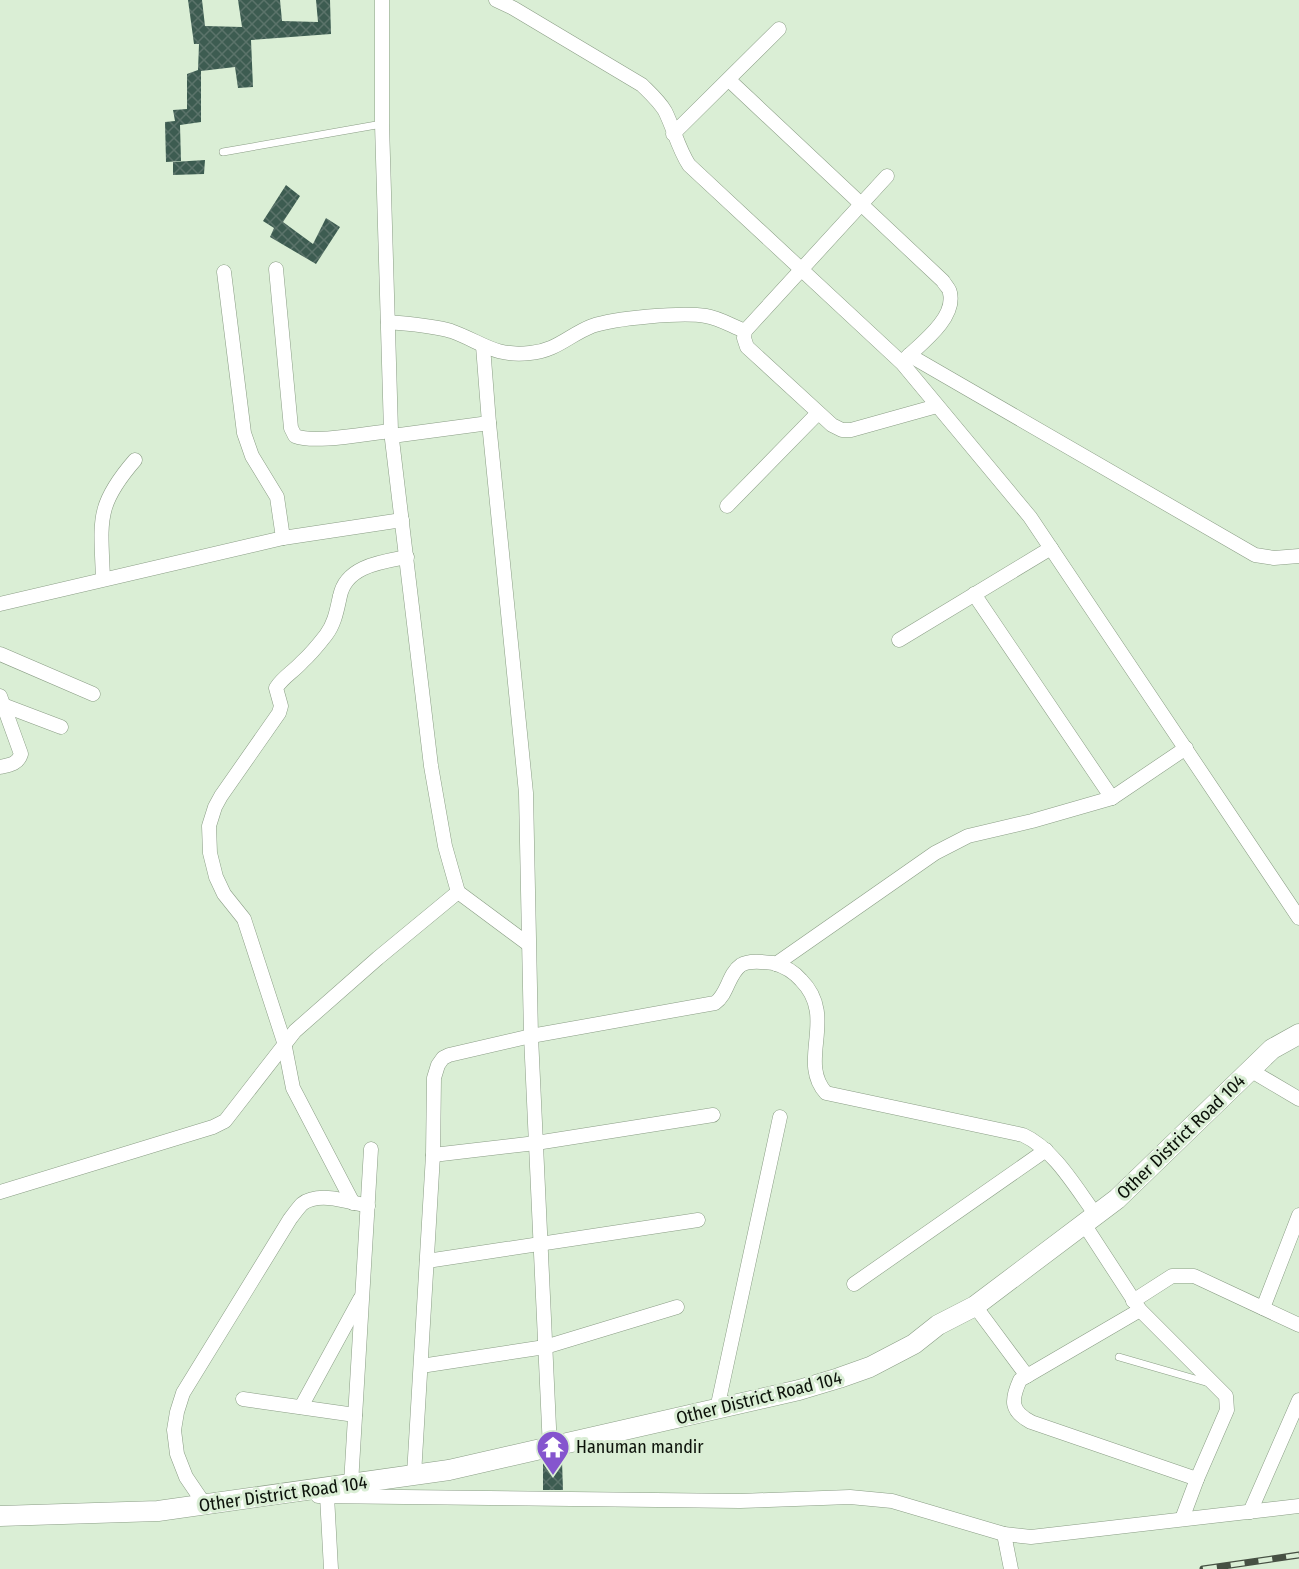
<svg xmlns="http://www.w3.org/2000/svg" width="1299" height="1569" font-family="'Fira Sans Condensed',sans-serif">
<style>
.building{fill:url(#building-cross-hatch)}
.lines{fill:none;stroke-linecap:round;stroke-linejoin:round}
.lane-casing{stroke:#8a9d85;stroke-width:8}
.street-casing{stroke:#8a9d85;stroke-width:15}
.secondary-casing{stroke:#8a9d85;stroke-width:21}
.lane{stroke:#fff;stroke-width:7}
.street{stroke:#fff;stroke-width:14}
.secondary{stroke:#fff;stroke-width:20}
.rail-casing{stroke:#465043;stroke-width:7}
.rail{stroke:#daeed5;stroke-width:4.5;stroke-dasharray:14;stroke-linecap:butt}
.labels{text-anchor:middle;stroke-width:6;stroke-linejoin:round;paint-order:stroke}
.street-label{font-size:18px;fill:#0c120a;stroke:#daeed5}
.poi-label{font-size:18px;fill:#0c120a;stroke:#daeed5;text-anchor:start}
</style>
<defs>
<pattern id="building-cross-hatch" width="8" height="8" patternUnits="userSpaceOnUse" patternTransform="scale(1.5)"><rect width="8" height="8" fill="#3d5c51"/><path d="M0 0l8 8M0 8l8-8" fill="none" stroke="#5b736a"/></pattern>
</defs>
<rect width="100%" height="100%" fill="#daeed5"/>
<!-- building -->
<g class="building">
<path d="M188,0H202L205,26L242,27L238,0H280L282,21L318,22L316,0H330L331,34L251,40L253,87L238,88L235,67L201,71V122L180,125L181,161L166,162L165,122L175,121L173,110L187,109V74L198,70L199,44H194Z"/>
<path d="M205,160L204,174L173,175V162Z"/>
<path d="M286,185L300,196L283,222L313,244L326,218L340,227L316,264L270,237L274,228L263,221Z"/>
<path d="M543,1461H562L563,1490H543Z"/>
</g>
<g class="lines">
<defs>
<g id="lane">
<path d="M223,152L382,124"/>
<path d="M1119,1357L1209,1383"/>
</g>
<g id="street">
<path d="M382,0V124L391,431L431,766L445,846L458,892L528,944"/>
<path d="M496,0L513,8L642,85C650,93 659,101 665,111C674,129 678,148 689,165L902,363L1030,517L1299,918"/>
<path d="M729,80L943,281C945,285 950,289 950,293C956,319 919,345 903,361"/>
<path d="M673,134L779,29"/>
<path d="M887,176L745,331L744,338L747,347L832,425L842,430H851L937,406"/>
<path d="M276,269L291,428L295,436C315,444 368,433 391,431"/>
<path d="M224,272L244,433L252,456L277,497L283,538"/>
<path d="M388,322C409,324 431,325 451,331C482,342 494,357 530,353C556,351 569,335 592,326C615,318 682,312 706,316C719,318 732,326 745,331"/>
<path d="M483,346L489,423L526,793L531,1036L550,1449"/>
<path d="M909,355L1255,555L1274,558L1299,556"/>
<path d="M392,436L489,423"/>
<path d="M727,506L818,413"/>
<path d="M103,579C101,521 95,506 135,460"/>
<path d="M974,594L1112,798"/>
<path d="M0,604L283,538L402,520"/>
<path d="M899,640L1051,548"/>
<path d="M0,654L93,694"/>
<path d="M0,696L21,754C18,764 10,765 0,767"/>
<path d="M3,705L61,727"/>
<path d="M776,964L935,853L968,836L1032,821L1112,798L1186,748"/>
<path d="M1250,1070L1299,1099"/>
<path d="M433,1155L536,1143L713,1115"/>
<path d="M0,1192L213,1127L225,1121L295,1031L378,958L458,892"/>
<path d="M353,1203L293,1088L284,1042L244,919L224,894L216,877L210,853L209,826L215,807L221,796L279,713L281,706L276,688C283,677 293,672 302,662C311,654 319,644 326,635C335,623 337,609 340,596C346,566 381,562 407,557"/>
<path d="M1084,1224L1140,1310L1226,1396L1227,1410L1197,1479L1182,1519"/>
<path d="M427,1261L698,1220"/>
<path d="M854,1284L1046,1150"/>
<path d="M1133,1301L1172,1276H1194L1299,1325"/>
<path d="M975,1306L1027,1376"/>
<path d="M1263,1308L1299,1215"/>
<path d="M1140,1310L1020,1380C1011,1400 1010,1411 1031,1422L1197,1479"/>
<path d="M421,1366L545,1347L677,1307"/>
<path d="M243,1399L355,1415"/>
<path d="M301,1407L360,1299"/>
<path d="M717,1409L780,1117"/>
<path d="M414,1475L433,1155L434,1078L438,1065L443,1058L449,1055L531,1036L715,1003C728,994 728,974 741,965C749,960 764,962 773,963C784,966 794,972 801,980C838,1017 797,1061 826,1093L1023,1135C1054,1149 1076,1188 1096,1215"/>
<path d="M351,1484L371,1149"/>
<path d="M318,1496L740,1501L850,1497L892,1501L1004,1534L1031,1537L1299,1506"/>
<path d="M327,1496L331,1569"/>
<path d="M205,1505L186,1477L177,1454L174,1430L177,1412L183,1393L290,1219C294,1214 298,1208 302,1204C319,1191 349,1202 368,1206"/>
<path d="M1250,1512L1299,1400"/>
<path d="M1004,1534L1011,1569"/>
</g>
<path id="secondary" d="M0,1516L158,1511L449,1470L799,1390L839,1378L870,1367L914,1344L938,1325L975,1306L1117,1199L1272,1049L1299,1034"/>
</defs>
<!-- lane casing -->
<use href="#lane" class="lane-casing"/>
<!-- street casing -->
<use href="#street" class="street-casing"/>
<!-- secondary casing -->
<use href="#secondary" class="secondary-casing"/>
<!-- lane -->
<use href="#lane" class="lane"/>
<!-- street -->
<use href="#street" class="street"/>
<!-- secondary -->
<use href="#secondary" class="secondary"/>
<defs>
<path id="rail" d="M1203,1569L1299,1555"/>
</defs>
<!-- rail casing -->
<use href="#rail" class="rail-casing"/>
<!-- rail -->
<use href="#rail" class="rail"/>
</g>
<!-- icons -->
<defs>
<symbol id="temple-pin" viewBox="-11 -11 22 30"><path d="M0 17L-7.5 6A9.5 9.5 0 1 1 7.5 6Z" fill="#8555ce" stroke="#daeed5"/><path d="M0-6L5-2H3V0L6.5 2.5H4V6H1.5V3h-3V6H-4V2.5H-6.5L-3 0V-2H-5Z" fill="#fff"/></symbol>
</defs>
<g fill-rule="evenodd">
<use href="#temple-pin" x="534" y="1428" width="38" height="52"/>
</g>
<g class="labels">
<!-- street labels -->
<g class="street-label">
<text transform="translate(1181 1137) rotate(-44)" y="6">Other District Road 104</text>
<text transform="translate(759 1398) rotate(-14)" y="6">Other District Road 104</text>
<text transform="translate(283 1494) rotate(-8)" y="6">Other District Road 104</text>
</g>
<!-- poi labels -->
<g class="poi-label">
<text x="576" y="1453">Hanuman mandir</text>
</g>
</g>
</svg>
